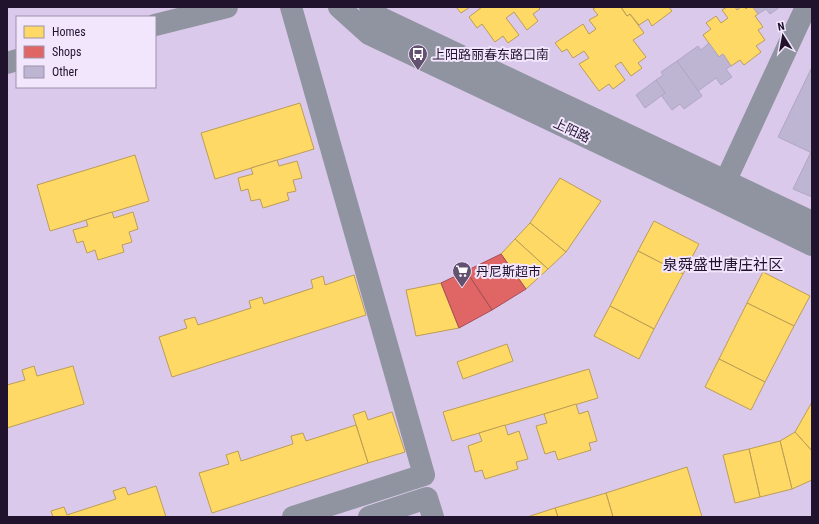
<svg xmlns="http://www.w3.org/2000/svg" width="819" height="524" font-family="'Roboto Condensed','Noto Sans SC',sans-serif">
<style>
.homes{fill:#ffd966;stroke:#bc9d55}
.shops{fill:#e06666;stroke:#a74d55}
.building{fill:#beb5d2;stroke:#b0a7c4}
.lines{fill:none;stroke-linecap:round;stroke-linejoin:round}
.minor{stroke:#8f94a0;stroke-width:22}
.labels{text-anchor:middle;stroke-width:4;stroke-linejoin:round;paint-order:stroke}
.poi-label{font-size:13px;fill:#21122d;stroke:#f2e6fd;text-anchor:start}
.street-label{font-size:13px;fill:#21122d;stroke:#f2e6fd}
.quarter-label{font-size:15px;fill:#21122d;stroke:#f2e6fd}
</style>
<rect width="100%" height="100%" fill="#dac9ea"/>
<!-- homes -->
<g class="homes">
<path d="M456,7H470L461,13Z"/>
<path d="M482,7H538L540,9L533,14L538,21L527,30L514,12L506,18L519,35L508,43L503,36L495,42L482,24L477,28L469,17Z"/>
<path d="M596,7H621L627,16L630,14L644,33L633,40L646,57L638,63L642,68L631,76L621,62L615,66L625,80L613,89L609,84L599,91L579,64L589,58L584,51L573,58L567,49L562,52L555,43L583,24L589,34L596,29L589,20L598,15L593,9Z"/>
<path d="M621,7H669L672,11L652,26L648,19L639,25L630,14L627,16Z"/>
<path d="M727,7H735L737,10L741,7H745L746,9L748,7H753L758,14L755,16L763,27L758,30L765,40L756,46L761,52L744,65L740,60L731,66L723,54L719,57L703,35L711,29L706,23L716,16L721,23L728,18L722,10Z"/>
<path d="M300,103L314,149L215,179L201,133Z"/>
<path d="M135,155L149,201L50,231L37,185Z"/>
<path d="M277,160L279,166L297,161L302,178L293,180L296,191L287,193L289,200L263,208L260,199L251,201L248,189L241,191L238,178L253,174L251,168Z"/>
<path d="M560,178L601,201L566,252L530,223Z"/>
<path d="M112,212L114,218L133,212L138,229L129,232L132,242L122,245L124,252L98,260L95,250L87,253L83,241L77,243L73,230L88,226L86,220Z"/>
<path d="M654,221L699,244L683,274L638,251Z"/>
<path d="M530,223L566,252L548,269L515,239Z"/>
<path d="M515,239L548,269L526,289L501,254Z"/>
<path d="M638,251L683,274L654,329L610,306Z"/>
<path d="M763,272L810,296L794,326L747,303Z"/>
<path d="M354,275L366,315L172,377L159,337L187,328L184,320L195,317L198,325L251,308L249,301L262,297L264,304L313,288L311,280L323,276L325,285Z"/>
<path d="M441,283L459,328L416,336L406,290Z"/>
<path d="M747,303L794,326L765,382L719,359Z"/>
<path d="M610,306L654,329L639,359L594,336Z"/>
<path d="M507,344L513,361L463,379L457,362Z"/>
<path d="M719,359L765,382L751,410L705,387Z"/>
<path d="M34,366L37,376L73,366L84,404L7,428V385L25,380L22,370Z"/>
<path d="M589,369L598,398L452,441L443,412Z"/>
<path d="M812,402V451L795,432Z"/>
<path d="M576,404L579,414L588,411L597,441L589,443L591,450L558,460L555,451L545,454L536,426L547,423L544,414Z"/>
<path d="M365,411L368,420L392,412L405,452L368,463L353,415Z"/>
<path d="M356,425L368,463L212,513L199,473L229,464L226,455L238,451L241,461L293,444L291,436L303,433L306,441Z"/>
<path d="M505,425L508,435L519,431L528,459L516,462L518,469L485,479L482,470L475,472L468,446L482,441L479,433Z"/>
<path d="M795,432L812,451V480L792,489L780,441Z"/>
<path d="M780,441L792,489L760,497L749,449Z"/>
<path d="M749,449L760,497L735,503L723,455Z"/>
<path d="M687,467L702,517H613L606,493Z"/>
<path d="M156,486L166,517H53L51,511L64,507L67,515L116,499L113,491L125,487L128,495Z"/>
<path d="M606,493L613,517H558L555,508Z"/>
<path d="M555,508L558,517H527Z"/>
</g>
<!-- shops -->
<g class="shops">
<path d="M501,254L526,289L492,310L466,271Z"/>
<path d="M466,271L492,310L459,328L441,283Z"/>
</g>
<!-- building -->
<g class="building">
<path d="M753,7H780L770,14L766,9L758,14Z"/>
<path d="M709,43L719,57L723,54L731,66L726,69L732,77L721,85L716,78L698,91L677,61L698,46L701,50Z"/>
<path d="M677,61L702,96L684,109L680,104L672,110L661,95L665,93L656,80L663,75L661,72Z"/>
<path d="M812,67V153L778,137Z"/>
<path d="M656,80L665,93L645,108L636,95Z"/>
<path d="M811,152L812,153V197L793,189Z"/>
</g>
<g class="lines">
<!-- minor -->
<g class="minor">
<path d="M291,7L424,475L293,517"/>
<path d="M339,7L369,34L713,197L812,245"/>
<path d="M370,7L381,18L812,222"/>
<path d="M155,25L227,7"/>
<path d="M7,63L17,60"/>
<path d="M726,180L806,7"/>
<path d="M369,517L427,498L433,517"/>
</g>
</g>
<!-- icons -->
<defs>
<symbol id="bus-pin" viewBox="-11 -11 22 30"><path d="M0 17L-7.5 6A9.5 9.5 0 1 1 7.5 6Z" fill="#62526f" stroke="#f2e6fd"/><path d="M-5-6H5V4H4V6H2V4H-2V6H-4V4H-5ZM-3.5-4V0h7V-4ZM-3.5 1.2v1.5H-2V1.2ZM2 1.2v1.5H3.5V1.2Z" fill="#fff"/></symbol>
<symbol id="supermarket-pin" viewBox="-11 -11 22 30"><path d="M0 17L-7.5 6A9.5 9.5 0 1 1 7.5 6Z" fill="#62526f" stroke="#f2e6fd"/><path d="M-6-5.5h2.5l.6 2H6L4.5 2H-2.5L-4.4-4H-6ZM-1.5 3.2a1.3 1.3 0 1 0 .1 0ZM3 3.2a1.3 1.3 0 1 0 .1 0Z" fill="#fff"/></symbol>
</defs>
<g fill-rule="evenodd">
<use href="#bus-pin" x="407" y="43" width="22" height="30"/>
<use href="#supermarket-pin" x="451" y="260" width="22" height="30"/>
</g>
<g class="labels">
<!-- poi labels -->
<g class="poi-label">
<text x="432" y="59">上阳路丽春东路口南</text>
<text x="476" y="276">丹尼斯超市</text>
</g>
<!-- street labels -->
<g class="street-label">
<text transform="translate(572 130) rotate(25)" y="5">上阳路</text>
</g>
<!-- quarter labels -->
<g class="quarter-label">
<text x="723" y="270">泉舜盛世唐庄社区</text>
</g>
</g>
<!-- border -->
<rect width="819" height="524" fill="none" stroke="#21122d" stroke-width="16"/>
<!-- legend -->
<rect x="16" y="16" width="140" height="72" fill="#f2e6fd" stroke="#9e91aa"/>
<rect x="24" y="26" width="20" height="12" fill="#ffd966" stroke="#9e91aa"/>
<text x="52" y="36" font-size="12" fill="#21122d">Homes</text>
<rect x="24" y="46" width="20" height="12" fill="#e06666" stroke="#9e91aa"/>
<text x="52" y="56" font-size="12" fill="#21122d">Shops</text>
<rect x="24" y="66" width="20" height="12" fill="#beb5d2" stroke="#9e91aa"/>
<text x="52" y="76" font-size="12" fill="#21122d">Other</text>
<!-- north arrow -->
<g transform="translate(783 36) rotate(349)" stroke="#f2e6fd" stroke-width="3" paint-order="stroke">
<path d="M0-3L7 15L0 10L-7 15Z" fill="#21122d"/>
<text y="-6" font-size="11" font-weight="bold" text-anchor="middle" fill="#21122d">N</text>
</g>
</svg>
